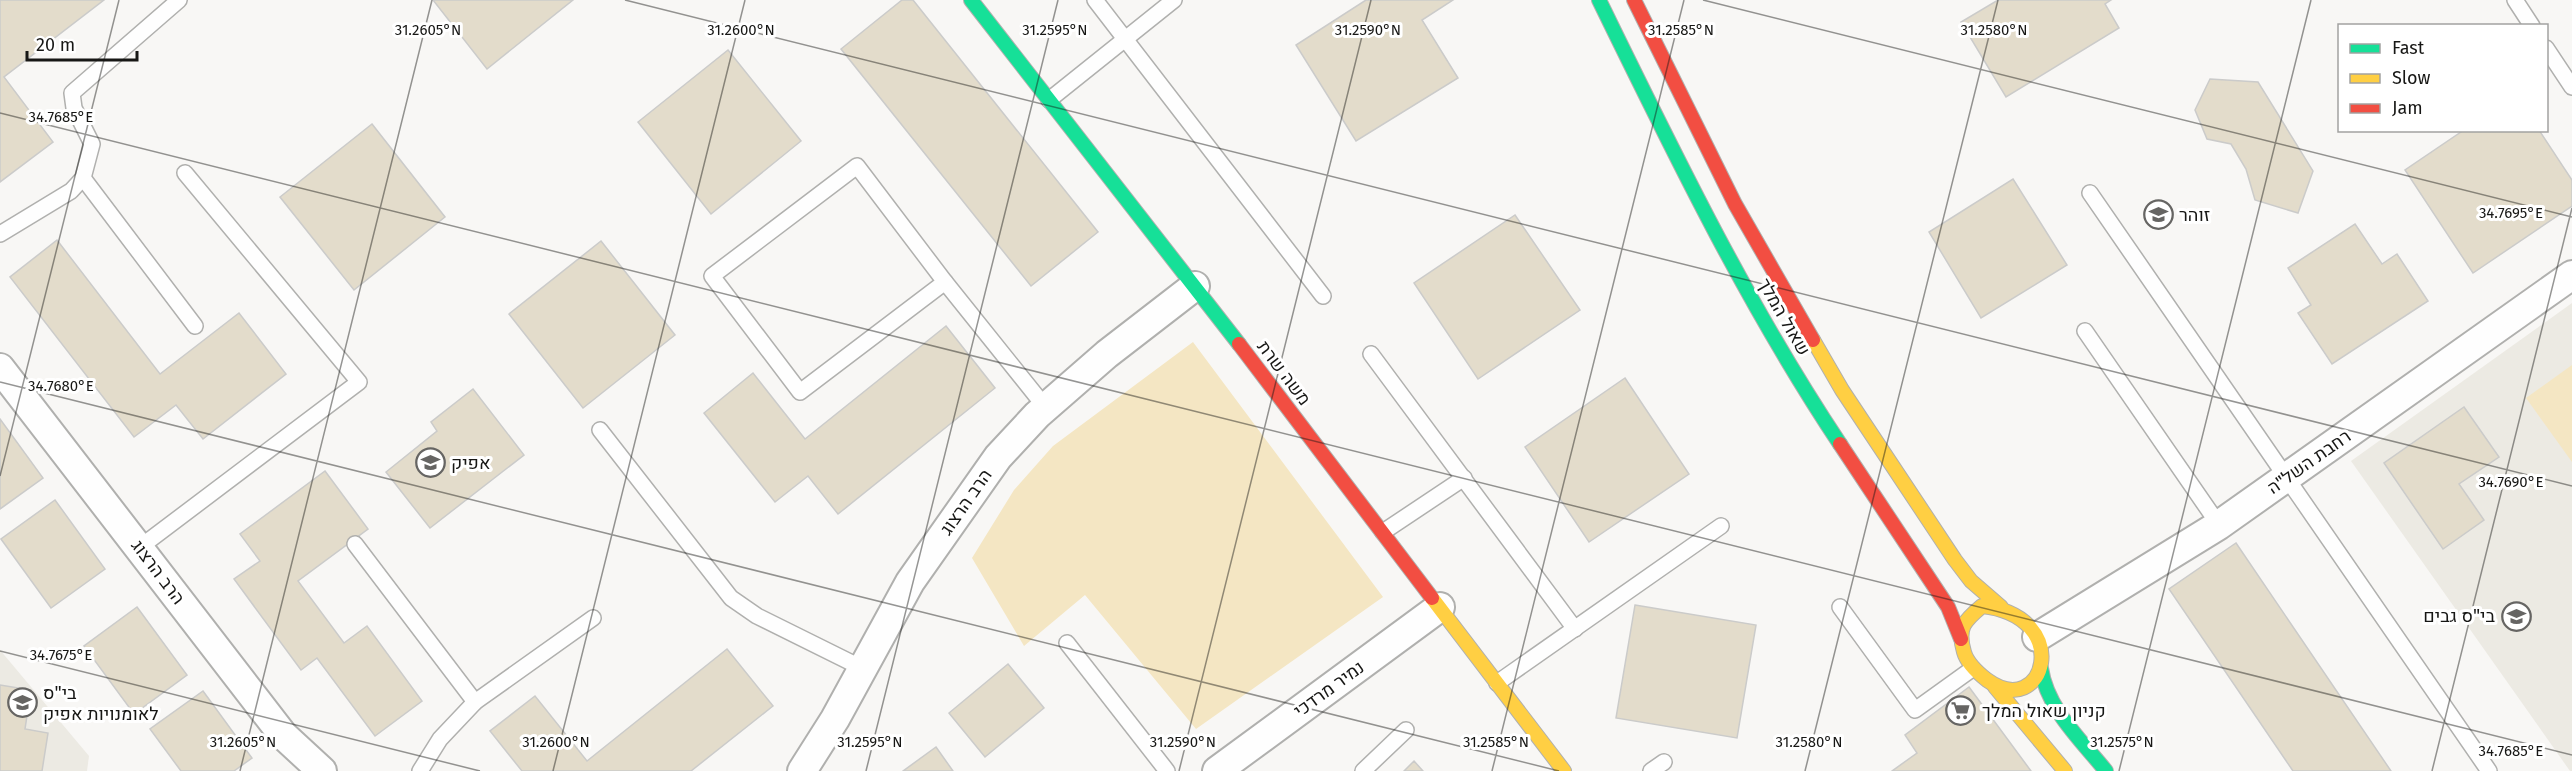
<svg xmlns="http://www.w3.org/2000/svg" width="2572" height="771" font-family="'Fira Sans',Heebo,sans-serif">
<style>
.built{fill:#eceae3}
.green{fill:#f4e6c3}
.building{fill:#e3dccb;stroke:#cbcbca;stroke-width:1.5}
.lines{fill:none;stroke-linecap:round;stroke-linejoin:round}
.lane-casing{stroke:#b0b0ae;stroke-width:18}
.street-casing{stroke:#b0b0ae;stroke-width:32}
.fast-casing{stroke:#b0b0ae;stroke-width:16}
.slow-casing{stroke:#b0b0ae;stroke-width:16}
.jam-casing{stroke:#b0b0ae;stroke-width:16}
.lane{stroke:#fefefe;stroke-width:15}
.street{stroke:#fefefe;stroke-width:28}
.fast{stroke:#16e098;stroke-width:14}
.slow{stroke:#ffcf43;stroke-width:14}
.jam{stroke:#f24e42;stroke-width:14}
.ticks{fill:none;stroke:#171715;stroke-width:1.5;stroke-opacity:0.45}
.labels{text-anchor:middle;stroke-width:6;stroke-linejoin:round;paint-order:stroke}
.poi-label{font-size:18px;fill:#171715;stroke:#fff;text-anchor:start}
.street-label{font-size:18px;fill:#171715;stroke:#fff}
.ticks-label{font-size:15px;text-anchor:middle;fill:#171715;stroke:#fff;stroke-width:6;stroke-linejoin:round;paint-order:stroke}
</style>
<rect width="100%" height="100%" fill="#f8f7f5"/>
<!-- built -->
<g class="built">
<path d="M2572,303V771H2570L2351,461Z"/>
<path d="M0,650L89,756L87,771H0Z"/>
</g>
<!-- green -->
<g class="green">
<path d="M1193,342L1383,597L1196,729L1085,595L1024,646L972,558L1014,490L1053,446Z"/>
<path d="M2572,365V462L2526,398Z"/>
</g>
<!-- building -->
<g class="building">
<path d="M0,0H104L4,77L53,142L0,182Z"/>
<path d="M433,0H573L487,69Z"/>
<path d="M902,0H913L1098,232L1031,286L841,49Z"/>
<path d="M1366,0H1453L1422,20L1458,78L1356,141L1296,45Z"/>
<path d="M1998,0H2111L2105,4L2119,28L2006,97L1961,22Z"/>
<path d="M728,50L801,141L711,214L638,122Z"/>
<path d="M2210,79L2258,82L2313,171L2298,213L2255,200L2246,169L2231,144L2207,139L2195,110Z"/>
<path d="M372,124L445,217L354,290L280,197Z"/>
<path d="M2464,130H2539L2572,180V206L2473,273L2405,170Z"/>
<path d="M2013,179L2067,265L1981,318L1929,232Z"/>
<path d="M1515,215L1580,310L1478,379L1414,283Z"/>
<path d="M2355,224L2382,264L2397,254L2428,301L2332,364L2298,313L2311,305L2288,268Z"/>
<path d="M57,240L160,374L239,313L286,374L203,439L176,405L134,437L10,277Z"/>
<path d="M601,241L675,335L583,408L509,314Z"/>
<path d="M946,326L995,388L838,514L808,476L775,502L704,413L753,373L805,439Z"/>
<path d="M1625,378L1689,474L1589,542L1525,447Z"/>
<path d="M473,389L524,455L430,528L386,472L437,431L431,422Z"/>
<path d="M2464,407L2499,457L2459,484L2484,520L2443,549L2384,463Z"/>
<path d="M0,419L43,478L0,509Z"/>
<path d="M325,471L368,529L298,581L344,643L367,626L422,701L375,736L317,658L301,670L234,579L260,561L240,534Z"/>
<path d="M55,500L105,569L51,608L1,539Z"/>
<path d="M2236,543L2391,771H2293L2169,589Z"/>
<path d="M1635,605L1756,625L1737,738L1616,718Z"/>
<path d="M137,607L187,675L134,714L84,646Z"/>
<path d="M727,649L773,706L691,771H522L490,731L535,696L587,761Z"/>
<path d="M1008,664L1044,708L985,757L949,713Z"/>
<path d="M0,685L31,690L25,729L48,733L42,771H0Z"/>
<path d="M1969,687L2031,771H1892L1917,753L1905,735Z"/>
<path d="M203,691L252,758L234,771H181L150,729Z"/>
<path d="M936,747L953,771H903Z"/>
<path d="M1414,761L1423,771H1404Z"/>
</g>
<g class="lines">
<defs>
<g id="lane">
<path d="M1095,0L1323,296"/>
<path d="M2515,0L2532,26"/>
<path d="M2546,48L2572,87"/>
<path d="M1049,100L1174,0"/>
<path d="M857,166L945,282L800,392L712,276Z"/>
<path d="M83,178L195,326"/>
<path d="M2090,193L2489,771"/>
<path d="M0,234L71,191L83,178L92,144L74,108L72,93L179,0"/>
<path d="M945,282L1046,408"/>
<path d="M2085,331L2219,525"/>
<path d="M1371,354L1575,629"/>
<path d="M600,430L731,598L757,616L862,668"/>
<path d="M1383,532L1464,478"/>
<path d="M355,544L475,702"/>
<path d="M139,548L359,382L185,173"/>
<path d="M1840,607L1915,710L1972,669"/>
<path d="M1067,643L1167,771"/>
<path d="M1497,683L1721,526"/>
<path d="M420,771L440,739L475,702L593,618"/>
<path d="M1363,771L1406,730"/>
<path d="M1651,771L1664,762"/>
</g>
<g id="street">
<path d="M0,368L283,735L322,771"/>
<path d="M2037,637L2219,525L2572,275"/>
<path d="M802,771L835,719L910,582L998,457L1037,415L1107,354L1195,286"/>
<path d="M1217,771L1440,607"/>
</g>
<g id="fast">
<path d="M971,0L1239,344"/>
<path d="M1599,0C1673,151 1746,303 1840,444"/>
<path d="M2041,668C2047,709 2081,740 2106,771"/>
</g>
<g id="slow">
<path d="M1813,340L1842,390L1955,560L1971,581L2001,607"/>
<path d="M1432,598L1564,771"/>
<path d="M1982,606C2075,616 2045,722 1987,680C1978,673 1967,663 1964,652C1957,628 1964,621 1982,606Z"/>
<path d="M1995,687L2065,771"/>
</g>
<g id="jam">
<path d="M1634,0L1735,204L1813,340"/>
<path d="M1239,344L1432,598"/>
<path d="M1840,444L1948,607L1961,639"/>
</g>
</defs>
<!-- lane casing -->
<use href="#lane" class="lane-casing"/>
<!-- street casing -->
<use href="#street" class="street-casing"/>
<!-- fast casing -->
<use href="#fast" class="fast-casing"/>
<!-- slow casing -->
<use href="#slow" class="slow-casing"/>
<!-- jam casing -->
<use href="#jam" class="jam-casing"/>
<!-- lane -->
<use href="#lane" class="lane"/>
<!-- street -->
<use href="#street" class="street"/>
<!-- fast -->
<use href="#fast" class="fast"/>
<!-- slow -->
<use href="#slow" class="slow"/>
<!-- jam -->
<use href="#jam" class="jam"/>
</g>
<!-- ticks -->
<path class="ticks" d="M625,0L2572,486M1703,0L2572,217M0,113L2572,755M0,382L1559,771M0,476L119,0M0,651L480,771M240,771L432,0M553,771L745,0M866,771L1058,0M1179,771L1371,0M1492,771L1684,0M1805,771L1998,0M2119,771L2311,0M2432,771L2572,208"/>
<!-- icons -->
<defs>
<symbol id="school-ring" viewBox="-11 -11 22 22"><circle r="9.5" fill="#fff" stroke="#666563" stroke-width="1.5"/><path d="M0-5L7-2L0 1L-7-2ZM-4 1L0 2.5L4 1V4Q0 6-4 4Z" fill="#666563"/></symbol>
<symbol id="supermarket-ring" viewBox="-11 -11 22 22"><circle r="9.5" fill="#fff" stroke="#666563" stroke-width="1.5"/><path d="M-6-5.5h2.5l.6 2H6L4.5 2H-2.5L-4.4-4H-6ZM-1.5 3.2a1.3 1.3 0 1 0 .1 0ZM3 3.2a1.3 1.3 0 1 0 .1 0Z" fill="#666563"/></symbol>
</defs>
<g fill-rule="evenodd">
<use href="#school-ring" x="2142" y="198" width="33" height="33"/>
<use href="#school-ring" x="414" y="446" width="33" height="33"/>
<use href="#school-ring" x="2500" y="600" width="33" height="33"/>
<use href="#school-ring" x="6" y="686" width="33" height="33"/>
<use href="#supermarket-ring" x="1944" y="694" width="33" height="33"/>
</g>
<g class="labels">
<!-- poi labels -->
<g class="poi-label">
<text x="2179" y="221">זוהר</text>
<text x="451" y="469">אפיק</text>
<text x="2495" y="622" text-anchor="end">בי"ס גבים</text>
<text x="43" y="699">בי"ס<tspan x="43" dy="21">לאומנויות אפיק</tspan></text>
<text x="1982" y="717">קניון שאול המלך</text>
</g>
<!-- street labels -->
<g class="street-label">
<text transform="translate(1784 317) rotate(60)" y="6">שאול המלך</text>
<text transform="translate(1284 373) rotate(53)" y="6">משה שרת</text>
<text transform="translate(2309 462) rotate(-35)" y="6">רחבת השל"ה</text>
<text transform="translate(966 502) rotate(-55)" y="6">הרב הרצוג</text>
<text transform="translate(158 572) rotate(53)" y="6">הרב הרצוג</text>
<text transform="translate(1329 689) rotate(-36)" y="6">נמיר מרדכי</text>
</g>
</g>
<g class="ticks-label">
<text x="428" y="35">31.2605°N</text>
<text x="741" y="35">31.2600°N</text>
<text x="1055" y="35">31.2595°N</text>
<text x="1368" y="35">31.2590°N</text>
<text x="1681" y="35">31.2585°N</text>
<text x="1994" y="35">31.2580°N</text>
<text x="61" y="122">34.7685°E</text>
<text x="2511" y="218">34.7695°E</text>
<text x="61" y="391">34.7680°E</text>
<text x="2511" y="487">34.7690°E</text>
<text x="61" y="660">34.7675°E</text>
<text x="243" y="747">31.2605°N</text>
<text x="556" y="747">31.2600°N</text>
<text x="870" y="747">31.2595°N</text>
<text x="1183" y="747">31.2590°N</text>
<text x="1496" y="747">31.2585°N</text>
<text x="1809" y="747">31.2580°N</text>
<text x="2122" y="747">31.2575°N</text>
<text x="2511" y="756">34.7685°E</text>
</g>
<!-- legend -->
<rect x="2338" y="24" width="210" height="108" fill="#ffffff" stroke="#a2a2a1" stroke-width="1.5"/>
<rect x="2350" y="44" width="30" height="9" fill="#16e098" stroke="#a2a2a1" stroke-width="1.5"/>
<text x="2392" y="54" font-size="18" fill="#171715">Fast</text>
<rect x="2350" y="74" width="30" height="9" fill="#ffcf43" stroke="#a2a2a1" stroke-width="1.5"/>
<text x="2392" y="84" font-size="18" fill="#171715">Slow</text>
<rect x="2350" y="104" width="30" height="9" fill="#f24e42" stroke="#a2a2a1" stroke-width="1.5"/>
<text x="2392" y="114" font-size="18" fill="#171715">Jam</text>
<!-- scale -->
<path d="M27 51v9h110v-9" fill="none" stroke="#171715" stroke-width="3"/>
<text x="36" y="51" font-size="18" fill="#171715" stroke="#ffffff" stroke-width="4.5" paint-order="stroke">20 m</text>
</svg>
